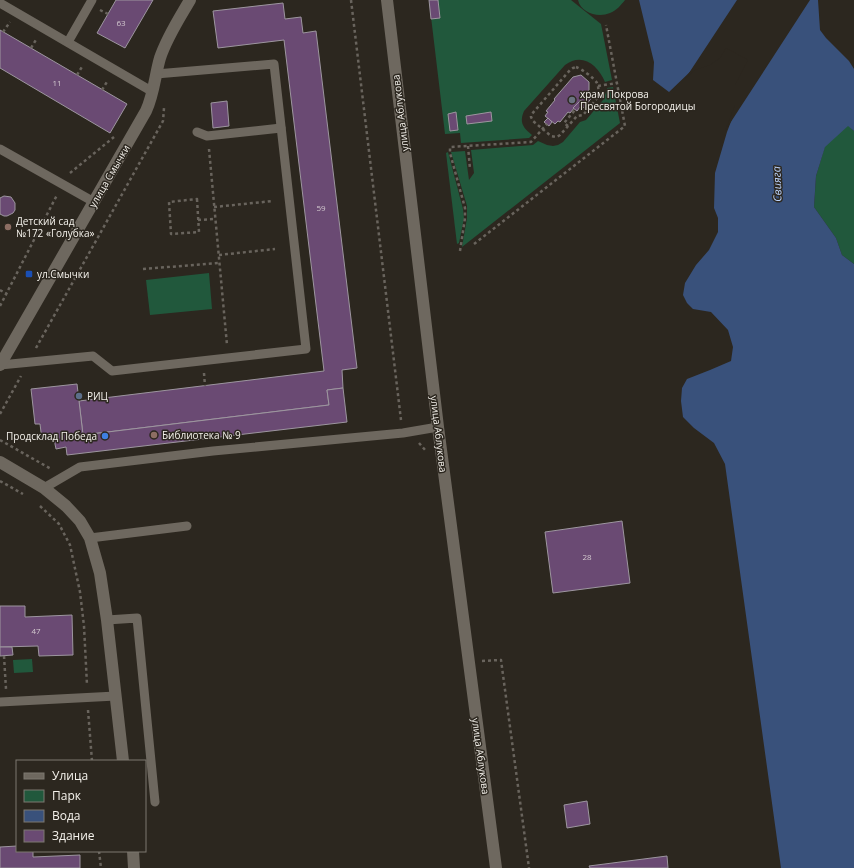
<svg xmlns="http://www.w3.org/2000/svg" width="854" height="868" font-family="'Open Sans',sans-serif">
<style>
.green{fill:#21583c}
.water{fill:#39517b}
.pier{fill:#2c271f}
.building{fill:#6a4a73;stroke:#9d969f}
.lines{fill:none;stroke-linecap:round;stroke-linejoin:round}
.path{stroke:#69645d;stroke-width:2.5;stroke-dasharray:3 3;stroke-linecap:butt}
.service{stroke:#6e685f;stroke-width:9}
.minor{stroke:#6e685f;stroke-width:12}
.tertiary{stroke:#6e685f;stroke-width:12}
.worship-dot{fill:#6b7280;stroke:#2c271f;stroke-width:1.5}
.education-dot{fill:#8d6e63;stroke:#2c271f;stroke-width:1.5}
.transit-dot{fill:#1a4fb4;stroke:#2c271f;stroke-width:1.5}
.service-dot{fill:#5c6f8a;stroke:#2c271f;stroke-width:1.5}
.shop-dot{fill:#3f7fe0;stroke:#2c271f;stroke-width:1.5}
.labels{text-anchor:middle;stroke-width:3;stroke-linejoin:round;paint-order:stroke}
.number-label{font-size:8px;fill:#d2c8ce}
.poi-label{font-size:10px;fill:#f5f2ec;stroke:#2c271f;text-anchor:start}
.street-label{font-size:10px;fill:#f5f2ec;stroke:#2c271f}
.water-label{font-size:11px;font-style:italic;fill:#bdd5ff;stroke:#2c271f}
</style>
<rect width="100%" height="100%" fill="#2c271f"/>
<!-- green -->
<g class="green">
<path d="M429,0H571L601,24L612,80L605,82C598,65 582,52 565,65L524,111C519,123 523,127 532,135L529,138L461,143L460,133L445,134Z"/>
<path d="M578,0H625C621,5 616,11 610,13C598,18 581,13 578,0Z"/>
<path d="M613,87L620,123L462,247L467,218V206L451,152L465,151L469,180L474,173L471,150L533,145L538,141L547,145L553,146L558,145L563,142L580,122L586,120L603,100L607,90V88Z"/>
<path d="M848,125L854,131V264L842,255L836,238L814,207L816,176L825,146Z"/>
<path d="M448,152L463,209L464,218L459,243L457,244L446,153Z"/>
<path d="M209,273L212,309L150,315L146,280Z"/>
<path d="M32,659L33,672L14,673L13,660Z"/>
</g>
<!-- water -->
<path class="water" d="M639,0H818L820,30L826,38L849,61L854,69V131L848,126L825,147L816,176L814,207L836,238L842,255L854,264V868H781L725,464L714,443L694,428L683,417L681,401L682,388L687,379L710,370L731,361L733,347L728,330L711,312L693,309L687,303L683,295L685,283L696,265L709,250L718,232V218L714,208L715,173L727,132L737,106L750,59L726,45L694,68L669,92L653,80L654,62Z"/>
<!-- pier -->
<path class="pier" d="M737,0H810L725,131L735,105V85L748,60L726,48L720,58L710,65L695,70L685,79Z"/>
<!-- building -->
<g class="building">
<path d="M116,0H153L125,48L97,33Z"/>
<path d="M429,0H438L440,18L431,19Z"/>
<path d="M283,3L285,19L301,17L303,33L316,31L357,368L342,370L343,388L327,390L329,405L83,435L79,401L324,371L284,40L218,48L213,11Z"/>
<path d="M0,30L127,104L110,133L0,68Z"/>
<path d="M581,75L589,82V90L588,91L593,96L586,105L581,100L570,113L568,112L560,122L558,121L555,124L545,116L548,112L546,111L555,100L554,99L573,77Z"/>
<path d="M581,100L586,105L582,109L580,107L577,111L573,108Z"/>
<path d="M227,101L229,126L213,128L211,103Z"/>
<path d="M456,112L458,130L450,131L448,114Z"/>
<path d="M491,112L492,121L467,124L466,116Z"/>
<path d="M548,118L552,122L549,126L544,122Z"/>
<path d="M4,196L11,197L15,203V210L13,213L7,216H4L0,214V198Z"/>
<path d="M77,384L83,435L329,405L327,390L343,388L347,422L67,455L66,447L56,449L54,439L42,440L40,424H35L31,389Z"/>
<path d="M622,521L630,583L553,593L545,532Z"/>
<path d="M0,606H25V617L72,615L73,655L39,656L38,646L0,647Z"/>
<path d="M0,647H12L13,655L0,656Z"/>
<path d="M587,801L590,824L567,828L564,805Z"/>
<path d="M17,846V851H33V857L80,855V868H0V847Z"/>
<path d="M667,856L668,868H590L589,866Z"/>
</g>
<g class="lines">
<!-- path -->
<g class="path">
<path d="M351,0L401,420"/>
<path d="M100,10L108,14"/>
<path d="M3,32L10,22"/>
<path d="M31,48L37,38"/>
<path d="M576,67C582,69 594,78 597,83C599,87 598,92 599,96L583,115L577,116L560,135L557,137L551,136L533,121L531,117V115L570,70L573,68Z"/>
<path d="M77,75L83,65"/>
<path d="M598,86L617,83"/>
<path d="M102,90L108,80"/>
<path d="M568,126L564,123L575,110"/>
<path d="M468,146L470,169"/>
<path d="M209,149L227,345"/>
<path d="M70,173L114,137"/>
<path d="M197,199L199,232L171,234L169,202Z"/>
<path d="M214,207L273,201"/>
<path d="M198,220L215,219"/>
<path d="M474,244L625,126L606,25"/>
<path d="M460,251L465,218V208L450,153V147L531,142L547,124"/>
<path d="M219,255L275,249"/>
<path d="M143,269L219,263"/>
<path d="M0,290L7,294"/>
<path d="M0,306L57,195"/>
<path d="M36,348L163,121L164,108"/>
<path d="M204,373L205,386"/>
<path d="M0,414L21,376"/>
<path d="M0,440L51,469"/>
<path d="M419,443L426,451"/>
<path d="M0,481L23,494"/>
<path d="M40,506L59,524L70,545L80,592L84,626L87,685"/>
<path d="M4,656L6,689"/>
<path d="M482,661L501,660L529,868"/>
<path d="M88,710L92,761"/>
<path d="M99,851L101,868"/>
</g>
<!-- service -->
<g class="service">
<path d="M0,3L153,92"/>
<path d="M68,42L92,0"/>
<path d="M197,132L207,136L281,128"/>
<path d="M0,149L94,202"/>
<path d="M0,365L93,356L112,371L306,349L274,64L156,74"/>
<path d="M44,488L80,467L213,451L403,433L438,427"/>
<path d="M90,538L187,526"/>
<path d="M107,620L137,618L155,802"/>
<path d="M0,702L116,696"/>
</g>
<!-- minor -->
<g class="minor">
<path d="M0,462L44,488L66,506L80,521L90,538L100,573L107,620L123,761"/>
<path d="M133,851L134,868"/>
</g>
<!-- tertiary -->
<g class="tertiary">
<path d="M387,0L438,427L496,868"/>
<path d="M0,365L146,111C154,94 155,75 160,58C167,37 179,19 190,0"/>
</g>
</g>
<!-- markers -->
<circle class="worship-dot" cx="572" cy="100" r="4"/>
<g class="education-dot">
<circle cx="8" cy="227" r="4"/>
<circle cx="154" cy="435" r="4"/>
</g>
<rect class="transit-dot" x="25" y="270" width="8" height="8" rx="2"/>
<circle class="service-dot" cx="79" cy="396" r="4"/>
<circle class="shop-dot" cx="105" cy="436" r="4"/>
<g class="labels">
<!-- number labels -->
<g class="number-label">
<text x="121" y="26">63</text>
<text x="57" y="86">11</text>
<text x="321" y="211">59</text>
<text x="587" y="560">28</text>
<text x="36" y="634">47</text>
</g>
<!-- poi labels -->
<g class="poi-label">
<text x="580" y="98">храм Покрова<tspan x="580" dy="12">Пресвятой Богородицы</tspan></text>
<text x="16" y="225">Детский сад<tspan x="16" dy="12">№172 «Голубка»</tspan></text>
<text x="37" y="278">ул.Смычки</text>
<text x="87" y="400">РИЦ</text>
<text x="162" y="439">Библиотека № 9</text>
<text x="97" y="440" text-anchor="end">Продсклад Победа</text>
</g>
<!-- street labels -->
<g class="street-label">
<text transform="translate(400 113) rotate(-97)" y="4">улица Аблукова</text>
<text transform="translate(109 176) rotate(-60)" y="4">улица Смычки</text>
<text transform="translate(439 434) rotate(83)" y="4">улица Аблукова</text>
<text transform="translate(481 756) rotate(82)" y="4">улица Аблукова</text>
</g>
<!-- water labels -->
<g class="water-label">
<text transform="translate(777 184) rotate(-92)" y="4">Свияга</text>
</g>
</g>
<!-- legend -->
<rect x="16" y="760" width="130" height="92" fill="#2c271f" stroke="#7c7871"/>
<rect x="24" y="773" width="20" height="6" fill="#6e685f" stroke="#7c7871"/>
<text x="52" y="780" font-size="12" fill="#f5f2ec">Улица</text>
<rect x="24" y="790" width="20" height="12" fill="#21583c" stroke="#7c7871"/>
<text x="52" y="800" font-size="12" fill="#f5f2ec">Парк</text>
<rect x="24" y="810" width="20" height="12" fill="#39517b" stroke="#7c7871"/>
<text x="52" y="820" font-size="12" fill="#f5f2ec">Вода</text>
<rect x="24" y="830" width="20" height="12" fill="#6a4a73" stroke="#7c7871"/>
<text x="52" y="840" font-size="12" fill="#f5f2ec">Здание</text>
</svg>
